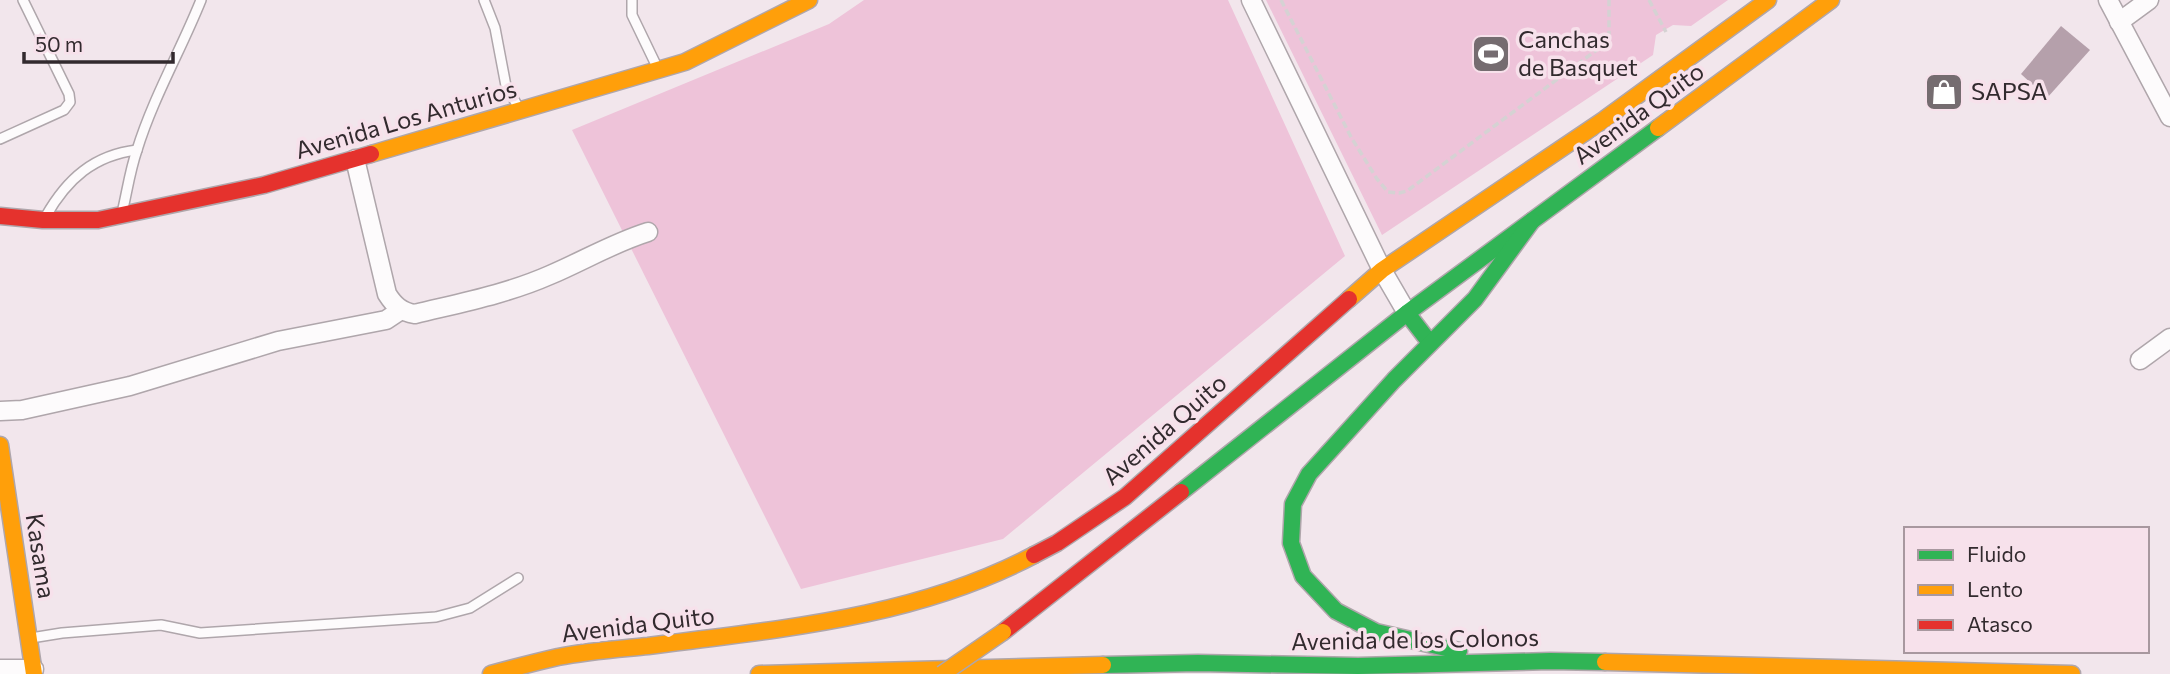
<svg xmlns="http://www.w3.org/2000/svg" width="2170" height="674" font-family="Commissioner,sans-serif">
<style>
.green{fill:#eec3d9}
.building{fill:#b5a0ab}
.lines{fill:none;stroke-linecap:round;stroke-linejoin:round}
.lane-casing{stroke:#afa6ab;stroke-width:12}
.street-casing{stroke:#afa6ab;stroke-width:21}
.fast-casing{stroke:#afa6ab;stroke-width:19}
.slow-casing{stroke:#afa6ab;stroke-width:19}
.jam-casing{stroke:#afa6ab;stroke-width:19}
.path{stroke:#d5d2d3;stroke-width:3.5;stroke-dasharray:7 3.5;stroke-linecap:butt}
.lane{stroke:#fdfbfc;stroke-width:9}
.street{stroke:#fdfbfc;stroke-width:18}
.fast{stroke:#30b455;stroke-width:16}
.slow{stroke:#ff9f0a;stroke-width:16}
.jam{stroke:#e5322d;stroke-width:16}
.slow-bridge-casing{stroke:#afa6ab;stroke-width:19;stroke-linecap:butt}
.slow-bridge{stroke:#ff9f0a;stroke-width:16}
.labels{text-anchor:middle;stroke-width:7;stroke-linejoin:round;paint-order:stroke}
.poi-label{font-size:24px;fill:#322a2e;stroke:#f7e1eb;text-anchor:start}
.street-label{font-size:24px;fill:#322a2e;stroke:#f7e1eb}
</style>
<rect width="100%" height="100%" fill="#f2e6ec"/>
<!-- green -->
<g class="green">
<path d="M864,0H1228L1345,256L1003,539L801,589L572,130L829,24Z"/>
<path d="M1266,0H1728L1691,26L1673,25L1656,35L1653,55L1382,235Z"/>
</g>
<!-- building -->
<path class="building" d="M2061,26L2090,50L2047,98L2021,74Z"/>
<g class="lines">
<defs>
<g id="lane">
<path d="M484,0L495,28L506,86L520,110"/>
<path d="M632,0V15L658,69"/>
<path d="M0,139L64,110L70,102L69,94L23,0"/>
<path d="M122,213C127,192 130,170 137,150C153,98 181,50 201,0"/>
<path d="M46,216C67,179 94,155 137,150"/>
<path d="M31,638L62,633L161,625L200,633L436,617L470,608L518,578"/>
</g>
<g id="street">
<path d="M1251,0L1382,270L1407,313"/>
<path d="M2108,0L2170,117"/>
<path d="M2119,22L2149,0"/>
<path d="M355,159L387,294C394,305 401,312 415,314C460,303 507,294 550,275C583,261 613,243 648,232"/>
<path d="M2140,360L2170,338"/>
<path d="M0,411L22,410L130,386L278,341L386,320L401,310"/>
<path d="M0,669H34"/>
</g>
<g id="fast">
<path d="M1407,313L1430,343"/>
<path d="M1181,492L1407,313L1658,128"/>
<path d="M1459,651L1376,632L1336,611L1303,576L1291,543L1293,504L1309,474L1394,380L1475,299L1532,221"/>
<path d="M1103,665L1198,663L1358,666L1550,661L1605,662"/>
</g>
<g id="slow">
<path d="M1658,128L1831,0"/>
<path d="M371,154L685,62L809,0"/>
<path d="M1349,299L1382,270L1605,119L1768,0"/>
<path d="M0,445L34,674"/>
<path d="M1605,662L2072,674"/>
<path d="M491,674C513,668 536,662 558,657C588,651 618,649 648,646C780,629 915,618 1034,555"/>
<path d="M759,674L1103,665"/>
</g>
<g id="jam">
<path d="M0,216L43,220H98L264,185L371,154"/>
<path d="M1034,555L1057,543L1125,497L1349,299"/>
<path d="M1003,632L1181,492"/>
</g>
</defs>
<!-- lane casing -->
<use href="#lane" class="lane-casing"/>
<!-- street casing -->
<use href="#street" class="street-casing"/>
<!-- fast casing -->
<use href="#fast" class="fast-casing"/>
<!-- slow casing -->
<use href="#slow" class="slow-casing"/>
<!-- jam casing -->
<use href="#jam" class="jam-casing"/>
<!-- path -->
<g class="path">
<path d="M1281,0L1351,137L1377,179L1388,192L1399,193L1407,191L1606,43L1609,36V0"/>
<path d="M1649,0L1666,32"/>
</g>
<!-- lane -->
<use href="#lane" class="lane"/>
<!-- street -->
<use href="#street" class="street"/>
<!-- fast -->
<use href="#fast" class="fast"/>
<!-- slow -->
<use href="#slow" class="slow"/>
<!-- jam -->
<use href="#jam" class="jam"/>
<defs>
<path id="slow-bridge" d="M942,674L1003,632"/>
</defs>
<!-- slow-bridge casing -->
<use href="#slow-bridge" class="slow-bridge-casing"/>
<!-- slow-bridge -->
<use href="#slow-bridge" class="slow-bridge"/>
</g>
<!-- icons -->
<defs>
<symbol id="stadium-square" viewBox="-11 -11 22 22"><rect x="-9" y="-9" width="18" height="18" rx="4" fill="#756c70" stroke="#f7e1eb"/><path d="M0-5a6.5 5 0 1 0 0 10a6.5 5 0 1 0 0-10ZM-3.5-1.8h7v3.6h-7Z" fill="#fff"/></symbol>
<symbol id="shop-square" viewBox="-11 -11 22 22"><rect x="-9" y="-9" width="18" height="18" rx="4" fill="#756c70" stroke="#f7e1eb"/><path d="M-5-2.5h2.3a2.7 3.5 0 0 1 5.4 0H5L5.5 6h-11ZM-1.5-2.5h3a1.5 2.3 0 0 0-3 0Z" fill="#fff"/></symbol>
</defs>
<g fill-rule="evenodd">
<use href="#stadium-square" x="1469" y="32" width="44" height="44"/>
<use href="#shop-square" x="1922" y="70" width="44" height="44"/>
</g>
<g class="labels">
<!-- poi labels -->
<g class="poi-label">
<text x="1518" y="48">Canchas<tspan x="1518" dy="28">de Basquet</tspan></text>
<text x="1971" y="100">SAPSA</text>
</g>
<!-- street labels -->
<g class="street-label">
<text transform="translate(1639 114) rotate(-36)" y="8">Avenida Quito</text>
<text transform="translate(406 120) rotate(-16)" y="8">Avenida Los Anturios</text>
<text transform="translate(1165 430) rotate(-41)" y="8">Avenida Quito</text>
<text transform="translate(40 556) rotate(81)" y="8">Kasama</text>
<text transform="translate(638 625) rotate(-7)" y="8">Avenida Quito</text>
<text transform="translate(1415 640) rotate(-1)" y="8">Avenida de los Colonos</text>
</g>
</g>
<!-- legend -->
<rect x="1904" y="527" width="245" height="126" fill="#f7e1eb" stroke="#a8989f" stroke-width="2"/>
<rect x="1918" y="550" width="35" height="10" fill="#30b455" stroke="#a8989f" stroke-width="2"/>
<text x="1967" y="562" font-size="21" fill="#322a2e">Fluido</text>
<rect x="1918" y="585" width="35" height="10" fill="#ff9f0a" stroke="#a8989f" stroke-width="2"/>
<text x="1967" y="597" font-size="21" fill="#322a2e">Lento</text>
<rect x="1918" y="620" width="35" height="10" fill="#e5322d" stroke="#a8989f" stroke-width="2"/>
<text x="1967" y="632" font-size="21" fill="#322a2e">Atasco</text>
<!-- scale -->
<path d="M24 52v10h149v-10" fill="none" stroke="#322a2e" stroke-width="3.5"/>
<text x="35" y="52" font-size="21" fill="#322a2e" stroke="#f7e1eb" stroke-width="5" paint-order="stroke">50 m</text>
</svg>
